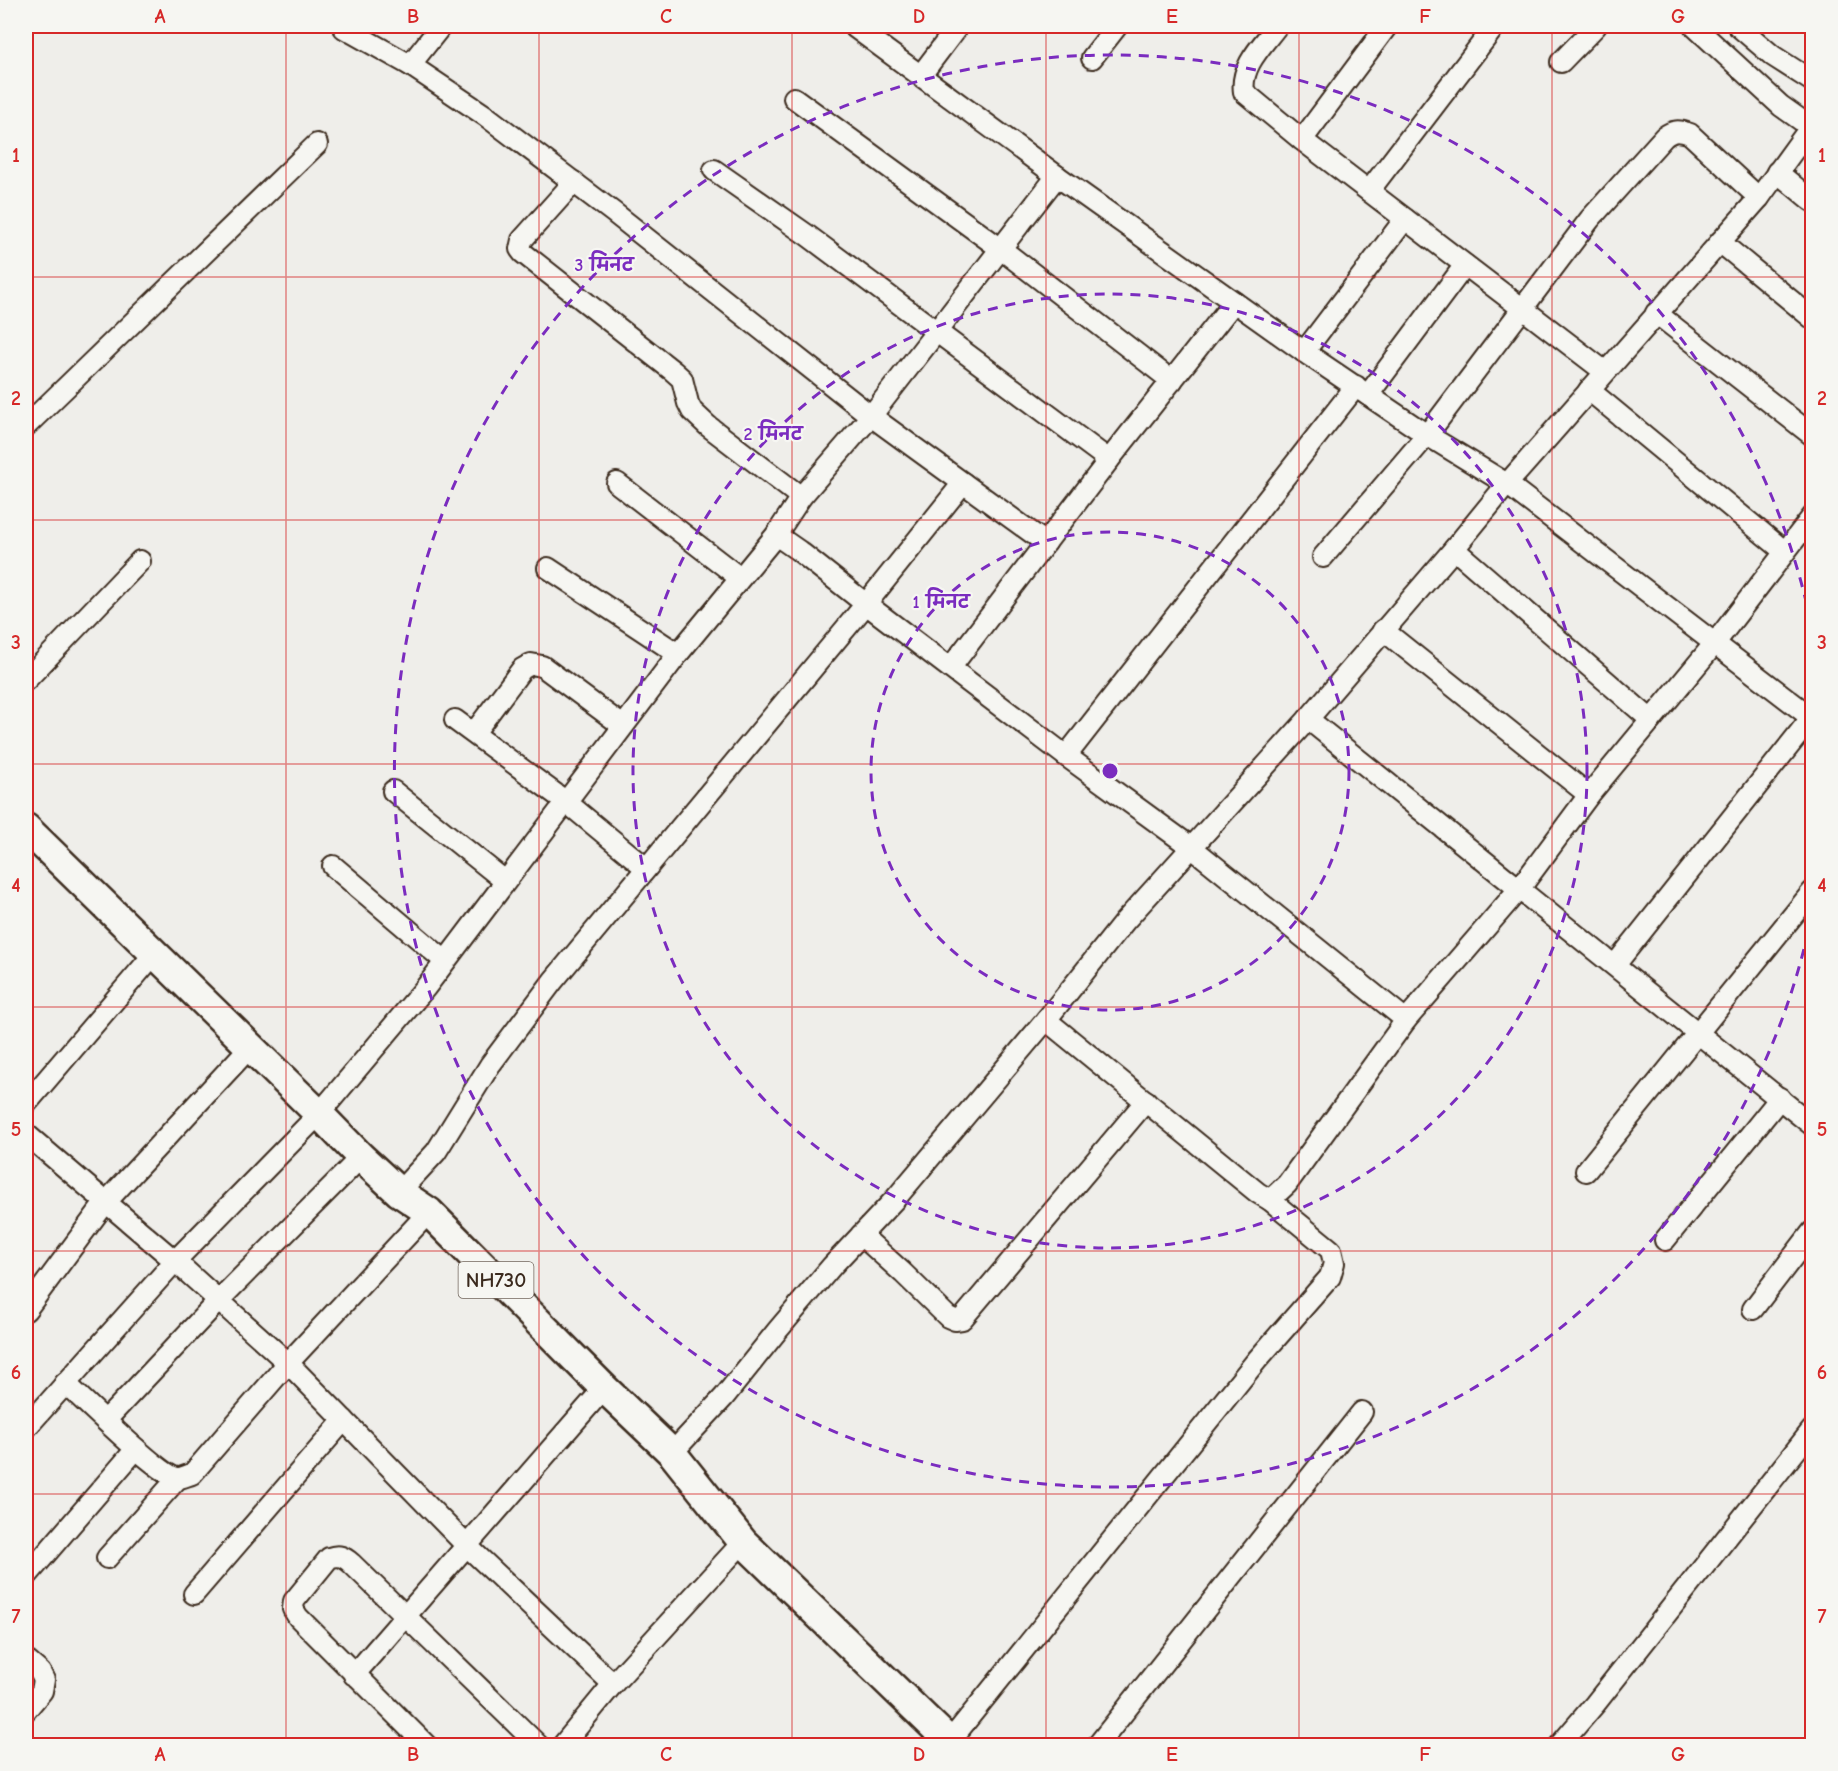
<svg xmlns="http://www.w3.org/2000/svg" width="1838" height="1771" font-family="'Comic Neue','Playpen Sans Deva',sans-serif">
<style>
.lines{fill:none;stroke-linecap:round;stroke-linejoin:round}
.minor-casing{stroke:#3b2a1e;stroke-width:24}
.highway-casing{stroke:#3b2a1e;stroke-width:33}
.minor{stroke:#f6f6f2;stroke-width:20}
.highway{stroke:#f6f6f2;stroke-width:28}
.grid{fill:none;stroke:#d62828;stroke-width:1.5;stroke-opacity:0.55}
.ring{fill:none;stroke:#7b2cbf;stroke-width:3;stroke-dasharray:10 8}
.labels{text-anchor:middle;stroke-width:4.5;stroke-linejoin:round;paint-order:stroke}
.shield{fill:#f6f6f2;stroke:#73675e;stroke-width:1.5}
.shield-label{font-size:21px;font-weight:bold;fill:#3b2a1e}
.centre{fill:#7b2cbf;stroke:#f6f6f2;stroke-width:3}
.ring-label{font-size:18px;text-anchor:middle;font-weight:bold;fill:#7b2cbf;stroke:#f6f6f2;stroke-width:4.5;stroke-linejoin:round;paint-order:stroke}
.neatline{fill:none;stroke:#d62828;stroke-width:2}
.grid-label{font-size:20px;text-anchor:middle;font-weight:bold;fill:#d62828}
</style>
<rect width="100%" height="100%" fill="#efeeea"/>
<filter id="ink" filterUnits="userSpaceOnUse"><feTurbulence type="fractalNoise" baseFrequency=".0167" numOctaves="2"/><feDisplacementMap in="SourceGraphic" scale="12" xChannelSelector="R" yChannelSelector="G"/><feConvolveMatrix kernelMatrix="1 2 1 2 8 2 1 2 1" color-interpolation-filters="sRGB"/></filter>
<g filter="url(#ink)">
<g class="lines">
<defs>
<g id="minor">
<path d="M343,26L344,28L410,65L486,116L613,212L871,416L963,483"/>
<path d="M853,26L1057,176L1310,356L1427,435L1507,484L1812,718"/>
<path d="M1277,26C1263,45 1240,66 1244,92L1302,140L1604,371"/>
<path d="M1694,26L1781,106L1812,128"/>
<path d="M1738,26L1773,56L1812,81"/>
<path d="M1092,58L1117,26"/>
<path d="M1561,62L1596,26"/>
<path d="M410,65L441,26"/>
<path d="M921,75L958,26"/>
<path d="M794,98L1001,249L1172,381"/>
<path d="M1302,140L1387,26"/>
<path d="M714,170L807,235L1109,460"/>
<path d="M1777,172L1812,201"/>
<path d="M574,182L522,240L520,249L523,253L673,371L682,379L688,403L692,411L708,426L801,497"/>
<path d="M1369,191L1495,26"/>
<path d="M1720,242L1812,318"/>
<path d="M1656,313L1812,435"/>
<path d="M1304,352L1405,219"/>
<path d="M1589,390L1784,551"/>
<path d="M1368,395L1465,265"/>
<path d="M26,426L317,144"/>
<path d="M617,483L740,578"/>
<path d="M776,535L799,551L866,604L1066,756L1191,847L1406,1020L1287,1184L1270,1200L1258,1193L1046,1020"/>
<path d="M1454,549L1651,720"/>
<path d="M1323,557L1427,435L1590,219L1664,137C1673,130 1679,130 1690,134L1759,198"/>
<path d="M548,568L678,654"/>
<path d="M1383,630L1589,795"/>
<path d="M951,667L1109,460L1234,302"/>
<path d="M26,680L140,561"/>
<path d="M1308,719L1812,1125"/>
<path d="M455,720L565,801L646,868"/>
<path d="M474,733L522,669L531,664L542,666L623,726"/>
<path d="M1066,756L1356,386"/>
<path d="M393,791L505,881"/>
<path d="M333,866L445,961"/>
<path d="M1615,965L1812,717"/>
<path d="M1406,1020L1520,888L1589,795L1715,643L1812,517"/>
<path d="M26,1104L155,953"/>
<path d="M26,1134L175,1261L288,1363L467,1546L613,1684"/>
<path d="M1586,1171L1812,892"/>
<path d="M399,1192L436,1152L490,1065L553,981L866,604L963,483L1046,543"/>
<path d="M861,1235L903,1273L948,1317L955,1320L962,1319L1146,1101"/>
<path d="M1665,1240L1780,1098"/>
<path d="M1753,1309L1812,1232"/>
<path d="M26,1310L105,1203L250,1047"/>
<path d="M65,1383C82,1398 162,1478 179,1478C182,1478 188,1475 192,1474L288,1363L429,1212"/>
<path d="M106,1420L219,1300L361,1157"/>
<path d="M26,1428L175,1261L319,1114L426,987L678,654L776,535L801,497L871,416L1057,176"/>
<path d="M672,1453L724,1397L777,1331L832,1266L896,1198L1046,1020L1125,921L1308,719L1454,549L1507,484L1759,198L1812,125"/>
<path d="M107,1558L178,1478"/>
<path d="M26,1577L136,1449"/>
<path d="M194,1594L344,1420"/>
<path d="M26,1660L40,1672L44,1680L42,1691L26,1710"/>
<path d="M354,1675L604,1388"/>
<path d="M950,1741L1257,1360L1330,1277L1334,1263L1331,1250L1270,1200"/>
<path d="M427,1746L298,1617L293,1609L294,1601L329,1558C339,1554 344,1557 351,1563L539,1746"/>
<path d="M562,1746L613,1684L743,1542"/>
<path d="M1097,1746L1362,1412"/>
<path d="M1559,1746L1595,1704L1812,1430"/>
</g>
<path id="highway" d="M26,828L319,1114L361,1157L399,1192L429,1212L604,1388L672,1453L743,1542L954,1746"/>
</defs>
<!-- minor casing -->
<use href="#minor" class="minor-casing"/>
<!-- highway casing -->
<use href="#highway" class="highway-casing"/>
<!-- minor -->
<use href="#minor" class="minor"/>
<!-- highway -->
<use href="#highway" class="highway"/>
</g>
</g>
<!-- grid -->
<path class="grid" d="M286,26V1746M539,26V1746M792,26V1746M1046,26V1746M1299,26V1746M1552,26V1746M26,277H1812M26,520H1812M26,764H1812M26,1007H1812M26,1251H1812M26,1494H1812"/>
<!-- distance rings -->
<g class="ring">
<circle cx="1110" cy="771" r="239"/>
<circle cx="1110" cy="771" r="477"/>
<path d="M1812 914A716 716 0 1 1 1812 628"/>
</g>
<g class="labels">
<!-- shield labels -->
<rect class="shield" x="458.5" y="1262" width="75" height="36" rx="4.5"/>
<g class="shield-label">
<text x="496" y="1287">NH730</text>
</g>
</g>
<circle cx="1110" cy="771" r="9" class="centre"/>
<g class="ring-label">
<text x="604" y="271">3 मिनट</text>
<text x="773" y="440">2 मिनट</text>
<text x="941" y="608">1 मिनट</text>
</g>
<!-- margin -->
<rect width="1838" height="1771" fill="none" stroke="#f6f6f2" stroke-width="66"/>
<rect x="33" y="33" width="1772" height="1705" class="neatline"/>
<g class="grid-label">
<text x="160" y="23">A</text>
<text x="413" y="23">B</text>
<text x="666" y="23">C</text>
<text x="919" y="23">D</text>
<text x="1172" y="23">E</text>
<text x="1425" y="23">F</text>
<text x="1678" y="23">G</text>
<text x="16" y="162">1</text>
<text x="1822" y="162">1</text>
<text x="16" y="405">2</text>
<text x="1822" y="405">2</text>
<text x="16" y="649">3</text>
<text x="1822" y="649">3</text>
<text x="16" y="892">4</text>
<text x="1822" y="892">4</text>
<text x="16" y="1136">5</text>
<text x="1822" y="1136">5</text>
<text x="16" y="1379">6</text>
<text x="1822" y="1379">6</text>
<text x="16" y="1623">7</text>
<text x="1822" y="1623">7</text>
<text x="160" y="1761">A</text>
<text x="413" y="1761">B</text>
<text x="666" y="1761">C</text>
<text x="919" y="1761">D</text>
<text x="1172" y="1761">E</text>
<text x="1425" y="1761">F</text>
<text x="1678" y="1761">G</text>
</g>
</svg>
